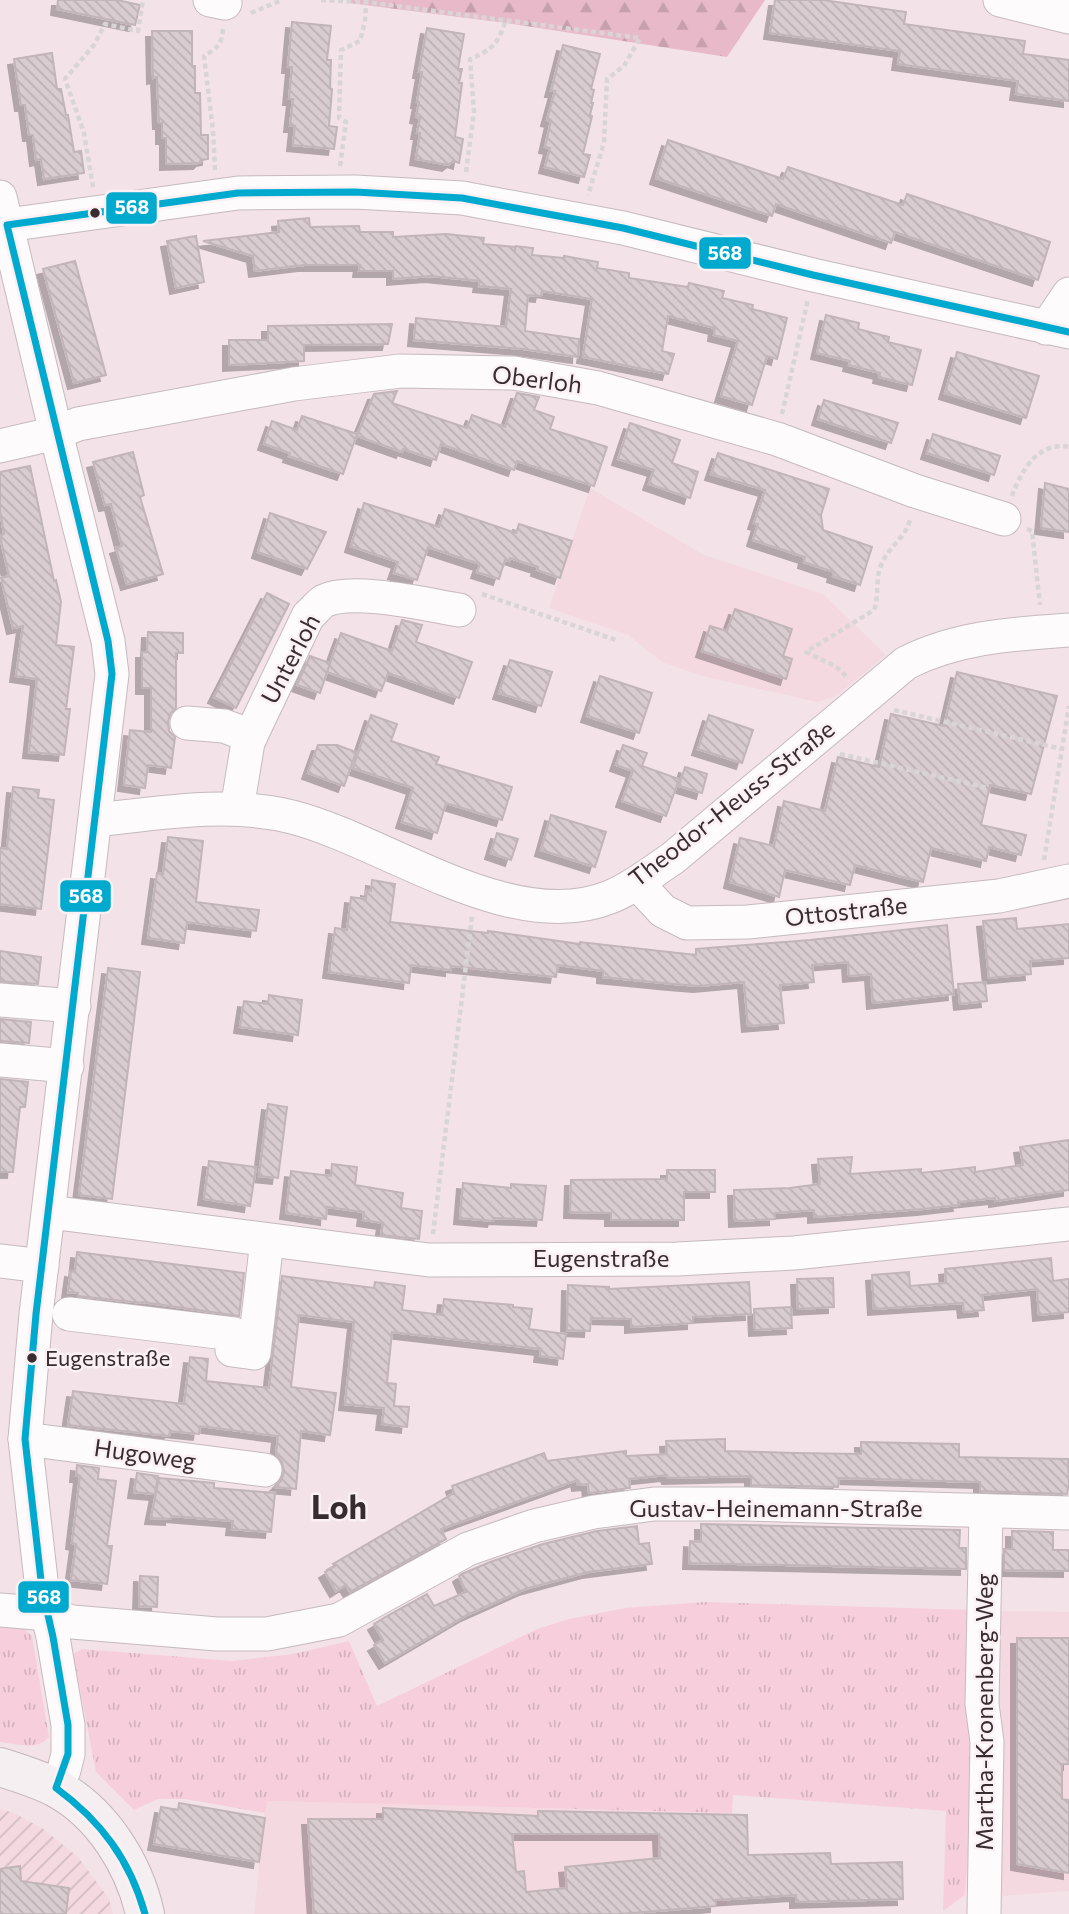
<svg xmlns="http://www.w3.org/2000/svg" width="1069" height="1914" font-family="Commissioner,sans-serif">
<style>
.built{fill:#f4d9e1}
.industrial{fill:url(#industrial-furrows)}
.grass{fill:url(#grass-tufts)}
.forest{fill:url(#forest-firs)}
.building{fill:url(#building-back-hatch);stroke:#c2b5b9;stroke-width:2;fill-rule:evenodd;filter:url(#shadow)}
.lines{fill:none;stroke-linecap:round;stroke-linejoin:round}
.minor-casing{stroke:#c6babe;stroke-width:35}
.major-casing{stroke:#c5b5ba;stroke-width:40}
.path{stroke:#d9d5d6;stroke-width:4.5;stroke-dasharray:5 3.5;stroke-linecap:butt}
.minor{stroke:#fdfbfc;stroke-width:33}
.major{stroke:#f6eff1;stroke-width:38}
.bus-1-casing{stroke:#fbf0f3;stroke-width:12}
.bus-1{stroke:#00a9ce;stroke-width:7}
.bus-dot{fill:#372d30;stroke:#fbf0f3;stroke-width:2.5}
.labels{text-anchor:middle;stroke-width:5;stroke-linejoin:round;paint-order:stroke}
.bus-label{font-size:22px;fill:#372d30;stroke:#fbf0f3;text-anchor:start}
.street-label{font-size:24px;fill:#372d30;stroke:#fbf0f3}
.district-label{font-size:32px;font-weight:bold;fill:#372d30;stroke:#fbf0f3}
.line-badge{stroke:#fbf0f3;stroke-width:2.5}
.badge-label{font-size:19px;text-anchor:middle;font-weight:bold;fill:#fff}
</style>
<defs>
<pattern id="industrial-furrows" width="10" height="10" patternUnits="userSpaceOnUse" patternTransform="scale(1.75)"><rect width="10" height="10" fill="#f4d9e1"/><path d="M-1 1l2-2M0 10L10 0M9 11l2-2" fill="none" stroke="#d2bbc1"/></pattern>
<pattern id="grass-tufts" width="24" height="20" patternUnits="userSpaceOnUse" patternTransform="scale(1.75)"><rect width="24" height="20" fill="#f7cfdc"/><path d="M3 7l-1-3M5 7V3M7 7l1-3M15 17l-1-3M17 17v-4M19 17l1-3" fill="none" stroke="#d4b2bd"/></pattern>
<pattern id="forest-firs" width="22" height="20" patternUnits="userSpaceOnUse" patternTransform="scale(1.75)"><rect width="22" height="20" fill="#e7b9c9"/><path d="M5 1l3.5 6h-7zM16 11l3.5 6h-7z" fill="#c79fad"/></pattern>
<pattern id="building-back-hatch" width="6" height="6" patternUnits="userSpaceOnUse" patternTransform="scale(1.75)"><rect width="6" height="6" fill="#d9ccd0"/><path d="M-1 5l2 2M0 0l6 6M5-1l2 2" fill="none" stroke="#bbb0b3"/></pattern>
<filter id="shadow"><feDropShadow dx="-6" dy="6" stdDeviation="0" flood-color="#0004"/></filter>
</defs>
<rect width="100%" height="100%" fill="#f3e3e8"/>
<!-- built -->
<g class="built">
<path d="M590,488L704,555L823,594L886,655L835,697L817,702L702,676L662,662L628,635L549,608Z"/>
<path d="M996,1611L1069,1612V1891L990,1897Z"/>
<path d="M266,1801L732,1813L727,1905L623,1914H254Z"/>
</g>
<!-- industrial -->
<path class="industrial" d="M0,1809L14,1813L42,1828L78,1857L109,1899L113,1914H0Z"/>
<!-- grass -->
<g class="grass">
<path d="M704,1602L975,1610L976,1745L965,1895L943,1911L946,1811L733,1795L732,1813L267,1801L265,1813L185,1799H158L134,1810L96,1772L73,1654L82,1649L232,1661L293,1654L349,1641L377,1706L537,1629L569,1619L625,1608Z"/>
<path d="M0,1626L23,1628L32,1636L49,1737C38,1751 16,1744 0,1742Z"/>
</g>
<!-- forest -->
<path class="forest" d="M349,0H765L727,57L506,23L349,3Z"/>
<!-- building -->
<g class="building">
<path d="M58,0H117L140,5L135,25L57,9Z"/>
<path d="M775,0H823L906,12L904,24L1025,41L1023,54L1069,60V101L1016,94L1018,81L898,64L900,51L770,33Z"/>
<path d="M292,22L331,26L327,60H331L330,88L332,89L329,126L337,127L334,149L293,145L295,126H290L293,99H289L292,67H288Z"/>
<path d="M427,28L464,34L458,69H462L459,83H462L455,137L463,139L459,163L453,161L448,165L416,159L420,133H417L420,118L416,117L419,102H417L422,72H419Z"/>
<path d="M152,31H192V66H195V93H200L201,135H208V159L202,160L199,163L166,164V138H162V123H159L157,77L153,78Z"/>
<path d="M563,45L600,54L591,89L594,90L591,103H593L590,115L592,116L583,154L590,155L584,177L545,167L550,148L545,147L551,121L547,120L555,91H551Z"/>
<path d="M52,53L57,89H61L66,115H68L74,152L81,151L84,173L44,179L41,159L36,160L33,135H29L25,105H21L14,59Z"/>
<path d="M668,140L783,179L788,167L903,205L907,194L1050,242L1038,280L895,232L891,243L776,204L772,216L656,178Z"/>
<path d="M309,218L310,227L359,226L360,232H393V237L446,234L484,238L483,244L515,247L514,253L516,246L533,248L532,255L564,258V256L598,262L597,268L629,273V278L688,287L689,283L724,291L722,298L753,305L752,309L787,318L777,359L767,356L752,405L721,396L738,341L714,335L715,328L668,316L662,351L674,354L668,374L583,357L592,299L542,291L541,296L528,295L525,331L579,339L578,357L523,349L414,340L416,318L506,327L511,289L479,286L480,281L431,276L393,279V271H359L360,265H304L255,271L253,256L203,241L279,232L278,221Z"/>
<path d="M196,236L204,282L176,288L167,241Z"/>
<path d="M75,261L106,375L74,383L43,269Z"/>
<path d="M826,315L859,323L858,329L889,337L888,342L921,350L912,385L879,377L880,373L849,365L850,361L817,353Z"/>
<path d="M392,324L388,344L304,345V361L229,365V340H268V326Z"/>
<path d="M957,352L1039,376L1026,418L945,393Z"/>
<path d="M397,391L392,403L467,428L472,415L505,427L517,393L539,397L534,410L554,417L550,429L607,447L594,486L517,461L514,470L441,444L436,460L403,449L402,452L357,436L374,394Z"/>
<path d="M824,400L898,423L891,443L818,419Z"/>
<path d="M302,416L357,434L343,474L289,456L290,453L264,444L272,421L297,430Z"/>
<path d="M630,423L680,440L672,463L698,472L690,498L649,484L654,470L618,459Z"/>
<path d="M933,434L1000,456L994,475L927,453Z"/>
<path d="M133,452L144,495L140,497L163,574L127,584L116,548L122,546L111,504L105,505L93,462Z"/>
<path d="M718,453L829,489L821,515L823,530L872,547L860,585L833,576L834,572L804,562L805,557L753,540L758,524L754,523L765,490L711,474Z"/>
<path d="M30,466L54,581L56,580L61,602L56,645L74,647L66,709H70L64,755L29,752L37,679L16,676L23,626L13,628L1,578L9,576L0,536L4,534L0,510V472Z"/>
<path d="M1045,483L1069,489V532L1041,528Z"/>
<path d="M364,503L439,527L445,509L516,533L519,524L572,541L560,578L537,570L538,567L510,558L509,561L505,560L499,579L477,572L480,564L428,547L417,580L394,573L398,562L351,546Z"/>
<path d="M270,513L326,532L307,569L258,552Z"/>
<path d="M267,593L289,604L236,708L214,697Z"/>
<path d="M735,609L792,629L783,656L792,659L786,679L702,651L710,626L727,631Z"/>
<path d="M402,620L422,625L416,642L472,662L459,698L388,673L381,691L327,672L341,633L392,651Z"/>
<path d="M148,632L183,633V653H176V708L171,713L168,721L169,731L175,737L171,768L148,765L145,788L124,785L130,730L151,732V688H142V652H147Z"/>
<path d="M310,656L330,663L320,693L297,685Z"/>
<path d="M510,660L552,672L541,706L499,693Z"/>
<path d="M957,672L1057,696L1031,794L990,785L981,825L1026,835L1021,855L989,847L986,861L931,848L923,882L855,865L850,885L785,870L779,897L730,882L740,838L774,846L784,801L825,811L838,757L879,767L891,714L944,726Z"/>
<path d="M600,676L652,693L639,733L587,716Z"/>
<path d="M371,715L397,724L391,741L439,757L436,764L512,787L502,820L446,803L437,833L402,822L413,788L353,768Z"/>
<path d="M709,715L753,730L742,763L698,749Z"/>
<path d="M318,745H337L356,752L344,786L308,773Z"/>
<path d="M623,745L647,753L642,766L679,779L666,816L622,801L633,771L616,765Z"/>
<path d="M685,767L707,774L702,793L679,786Z"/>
<path d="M13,787L39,790L38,798L54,800L41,909L0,904V848L7,849Z"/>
<path d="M551,815L606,832L595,867L541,850Z"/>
<path d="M497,833L518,839L511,860L491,853Z"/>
<path d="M168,837L203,841L196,902L259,910L256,931L187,922L184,943L148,938L157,873L163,874Z"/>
<path d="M372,880L395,884L390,922L488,933V931L580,944V942L696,955V949L810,940L947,925L954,994L873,1003L871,974L849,976L848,962L812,965L814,982L780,985L784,1023L748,1026L744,982L699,986L674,984L603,977V971L558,965L556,977L451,966V970L411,965L409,983L329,972L335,928L347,930L351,897L366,899L367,890L371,891Z"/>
<path d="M1016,918L1017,929L1069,924V958L1030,961L1031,974L989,978L983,921Z"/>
<path d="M0,951L41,957L38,984L0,981Z"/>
<path d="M108,968L140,972L112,1199L79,1195Z"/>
<path d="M985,982L987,1001L960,1004L958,984Z"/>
<path d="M269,995L302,1000L298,1035L240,1027L244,1001L268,1004Z"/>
<path d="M0,1019L31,1022L29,1043L0,1041Z"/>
<path d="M0,1079L28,1082L25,1107H20L13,1172H0Z"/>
<path d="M268,1104L287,1107L278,1178L259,1176Z"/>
<path d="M1069,1140V1190L995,1201V1198L958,1202L959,1205L923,1209L814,1217V1210L775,1213V1219L735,1221L734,1190L790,1188L820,1184L818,1159L852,1157L850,1174L921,1169V1173L975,1167V1172L1023,1165L1020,1147Z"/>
<path d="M209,1161L256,1167L250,1206L204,1199Z"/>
<path d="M332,1164L357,1167L355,1185L403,1193L401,1208L422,1211L419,1239L381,1235L383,1223L363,1220L364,1212L327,1207L326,1219L286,1213L291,1171L331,1176Z"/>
<path d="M667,1170H715V1192H684V1220H611V1213L570,1212L571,1180L667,1179Z"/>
<path d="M463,1183L511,1188V1184L546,1186L542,1220L494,1218L493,1221L460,1218Z"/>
<path d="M77,1252L244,1273L239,1316L142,1302V1303L78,1296V1293L68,1292L71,1271L75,1272Z"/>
<path d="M1051,1258L1053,1281L1069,1279V1312L1039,1315L1037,1289L982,1295L984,1310L964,1312L963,1303L874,1309L872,1275L909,1272L910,1286L946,1283L945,1269Z"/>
<path d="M282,1276L374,1288L375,1282L405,1286L402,1310L442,1315L444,1299L513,1305V1307L532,1309L529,1329L566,1334L563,1359L540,1356L541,1349L392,1332L387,1383L396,1384L394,1406L409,1407L407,1427L382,1424L384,1408L345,1404L354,1322L299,1315L291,1387L336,1393L330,1435L301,1431L296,1489L274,1487L281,1481L284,1472L282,1462L276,1455L278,1436L200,1426L199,1434L170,1431L169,1436L68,1425L73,1391L184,1404L190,1357L208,1359L206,1381L269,1388Z"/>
<path d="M833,1278L834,1307L798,1309L797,1279Z"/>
<path d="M749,1282L751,1314L693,1317V1323L631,1327V1319L591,1318L590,1331L567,1330L568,1285L609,1287V1289Z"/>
<path d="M791,1307L792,1328L755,1330L754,1309Z"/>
<path d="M725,1439V1451L796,1453L861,1454V1442L959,1444V1457L1068,1459L1069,1483L1067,1494L980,1491V1482L839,1478L838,1487L751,1485V1476L668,1478L667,1475L629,1479L630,1488L589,1493L588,1484L578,1485L577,1480L441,1529L446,1539L350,1592L346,1585L336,1591L325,1572L335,1566L333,1564L454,1493L452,1486L544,1453L547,1461L626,1451V1456L667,1454L666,1441Z"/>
<path d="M77,1465L99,1468L98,1479L116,1481L107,1546H112L107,1584L71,1580L76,1544L72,1543L80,1476H76Z"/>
<path d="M137,1473L158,1476L155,1494L134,1492Z"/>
<path d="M159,1478L214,1483V1488L275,1493L271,1532L232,1529L233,1521L171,1516V1519L151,1518Z"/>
<path d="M701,1524L960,1530L959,1548H966V1569L689,1563L690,1541L701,1542Z"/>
<path d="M637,1526L639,1544L649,1543L652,1564L588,1572L525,1589L467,1615L385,1663L374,1645L383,1640L374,1624L387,1616L427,1594L434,1606L466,1592L459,1576L462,1574L490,1562L543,1544L597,1531Z"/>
<path d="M1012,1531L1053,1532V1550H1069V1571L1004,1570V1549H1012Z"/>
<path d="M140,1576L158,1577L157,1607L139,1606Z"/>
<path d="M1017,1638H1069V1764H1062V1799L1069,1800V1873L1017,1864Z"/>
<path d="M179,1803L265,1818L259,1862L154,1844L161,1807L178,1810Z"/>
<path d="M383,1808L538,1816V1811L747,1815L748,1855L830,1853L831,1864L902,1862L903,1899L796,1902V1895L716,1900V1906L620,1914H314L308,1819H383ZM512,1834H659L660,1858L565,1867L567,1888L526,1892L524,1871L516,1872Z"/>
<path d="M20,1866L21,1881L69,1888L66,1914H0V1869Z"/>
</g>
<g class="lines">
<defs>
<g id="minor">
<path d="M210,0L225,3"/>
<path d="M1000,0L1069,17"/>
<path d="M0,197L56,433L108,641L112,674L36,1314L25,1439L42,1589L53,1637L68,1725V1754L64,1770L56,1788"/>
<path d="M7,225L238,193L355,192L462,198L623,228L813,275L1069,332"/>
<path d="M1046,328L1069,294"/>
<path d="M0,446L56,433L78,424L294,384L400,371L514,373L598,388L777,439L915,491L1004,519"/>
<path d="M187,723L224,726L251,736"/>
<path d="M237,809L248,742L308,616C313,612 319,604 324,601C352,587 428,605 459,610"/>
<path d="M97,820C160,813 229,801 292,817C386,841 512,937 610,897C633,888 652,872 673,858L906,663C957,637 1013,634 1069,630"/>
<path d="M637,883L663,911L687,923L748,922L999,896L1069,881"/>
<path d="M0,1000L74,1006"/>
<path d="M0,1060L67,1066"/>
<path d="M49,1212L429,1260L677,1259L794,1253L1069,1224"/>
<path d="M0,1261L42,1266"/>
<path d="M69,1314L234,1334L232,1350L254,1353L267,1240"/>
<path d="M25,1439L265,1470"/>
<path d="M0,1610L48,1614L72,1622L217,1634H267L339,1620L468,1549L534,1526L594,1512L654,1504H746L1069,1513"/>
<path d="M984,1914L987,1742L982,1704L986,1511"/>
</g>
<path id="major" d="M0,1767C19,1773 39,1779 56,1788C102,1813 134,1864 145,1914"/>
</defs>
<!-- minor casing -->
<use href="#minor" class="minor-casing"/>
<!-- major casing -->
<use href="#major" class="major-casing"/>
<!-- path -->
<g class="path">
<path d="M321,0L366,2L640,38L624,66L607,79L604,143L588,195"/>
<path d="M251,13L282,0"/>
<path d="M340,166L346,122L339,118L341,50L360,41L365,22L366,2"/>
<path d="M215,170L213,131L204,56C218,48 222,44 223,28"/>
<path d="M466,172L474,112L470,59C492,50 499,43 506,19"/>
<path d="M93,187L84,133L65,79L94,45L105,24L138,31L143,0"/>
<path d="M782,414L808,299"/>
<path d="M1012,496C1021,471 1038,441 1069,447"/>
<path d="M1027,529L1032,531L1040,605"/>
<path d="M482,594L616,640"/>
<path d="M846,676L835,666L806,652L874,610C880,594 874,577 883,561C890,546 907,536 910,519"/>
<path d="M894,710L1062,749"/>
<path d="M840,754L988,788"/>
<path d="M1044,860L1069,706"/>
<path d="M433,1234L472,916"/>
</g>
<!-- minor -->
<use href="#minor" class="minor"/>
<!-- major -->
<use href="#major" class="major"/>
<defs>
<path id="bus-1" d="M145,1914C130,1860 101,1821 56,1788L68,1754V1725L53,1637L42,1589L25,1439L36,1314L112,674L108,641L7,225L238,193L355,192L462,198L623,228L813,275L1069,332"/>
</defs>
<!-- bus-1 casing -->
<use href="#bus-1" class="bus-1-casing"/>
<!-- bus-1 -->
<use href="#bus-1" class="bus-1"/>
</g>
<!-- markers -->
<g class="bus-dot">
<circle cx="95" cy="213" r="6"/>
<circle cx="32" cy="1358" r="6"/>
</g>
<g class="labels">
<!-- bus labels -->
<g class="bus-label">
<text x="45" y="1366">Eugenstraße</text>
</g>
<!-- street labels -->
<g class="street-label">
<text transform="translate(537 380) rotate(7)" y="8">Oberloh</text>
<text transform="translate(291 659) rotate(-62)" y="8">Unterloh</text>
<text transform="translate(732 804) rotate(-38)" y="8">Theodor-Heuss-Straße</text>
<text transform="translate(846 912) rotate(-6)" y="8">Ottostraße</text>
<text x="601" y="1267">Eugenstraße</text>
<text transform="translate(145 1455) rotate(8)" y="8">Hugoweg</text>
<text x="776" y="1517">Gustav-Heinemann-Straße</text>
<text transform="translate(985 1712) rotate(-90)" y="8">Martha-Kronenberg-Weg</text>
</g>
<!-- district labels -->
<g class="district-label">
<text x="339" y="1519">Loh</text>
</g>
</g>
<g class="line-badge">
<rect x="105" y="191" width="53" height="34" rx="7" fill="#00a9ce"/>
<rect x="698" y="236" width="54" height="34" rx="7" fill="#00a9ce"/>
<rect x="59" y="879" width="53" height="34" rx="7" fill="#00a9ce"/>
<rect x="17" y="1580" width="53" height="34" rx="7" fill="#00a9ce"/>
</g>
<g class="badge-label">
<text x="132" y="214">568</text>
<text x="725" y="260">568</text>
<text x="86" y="903">568</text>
<text x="44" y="1604">568</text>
</g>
</svg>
